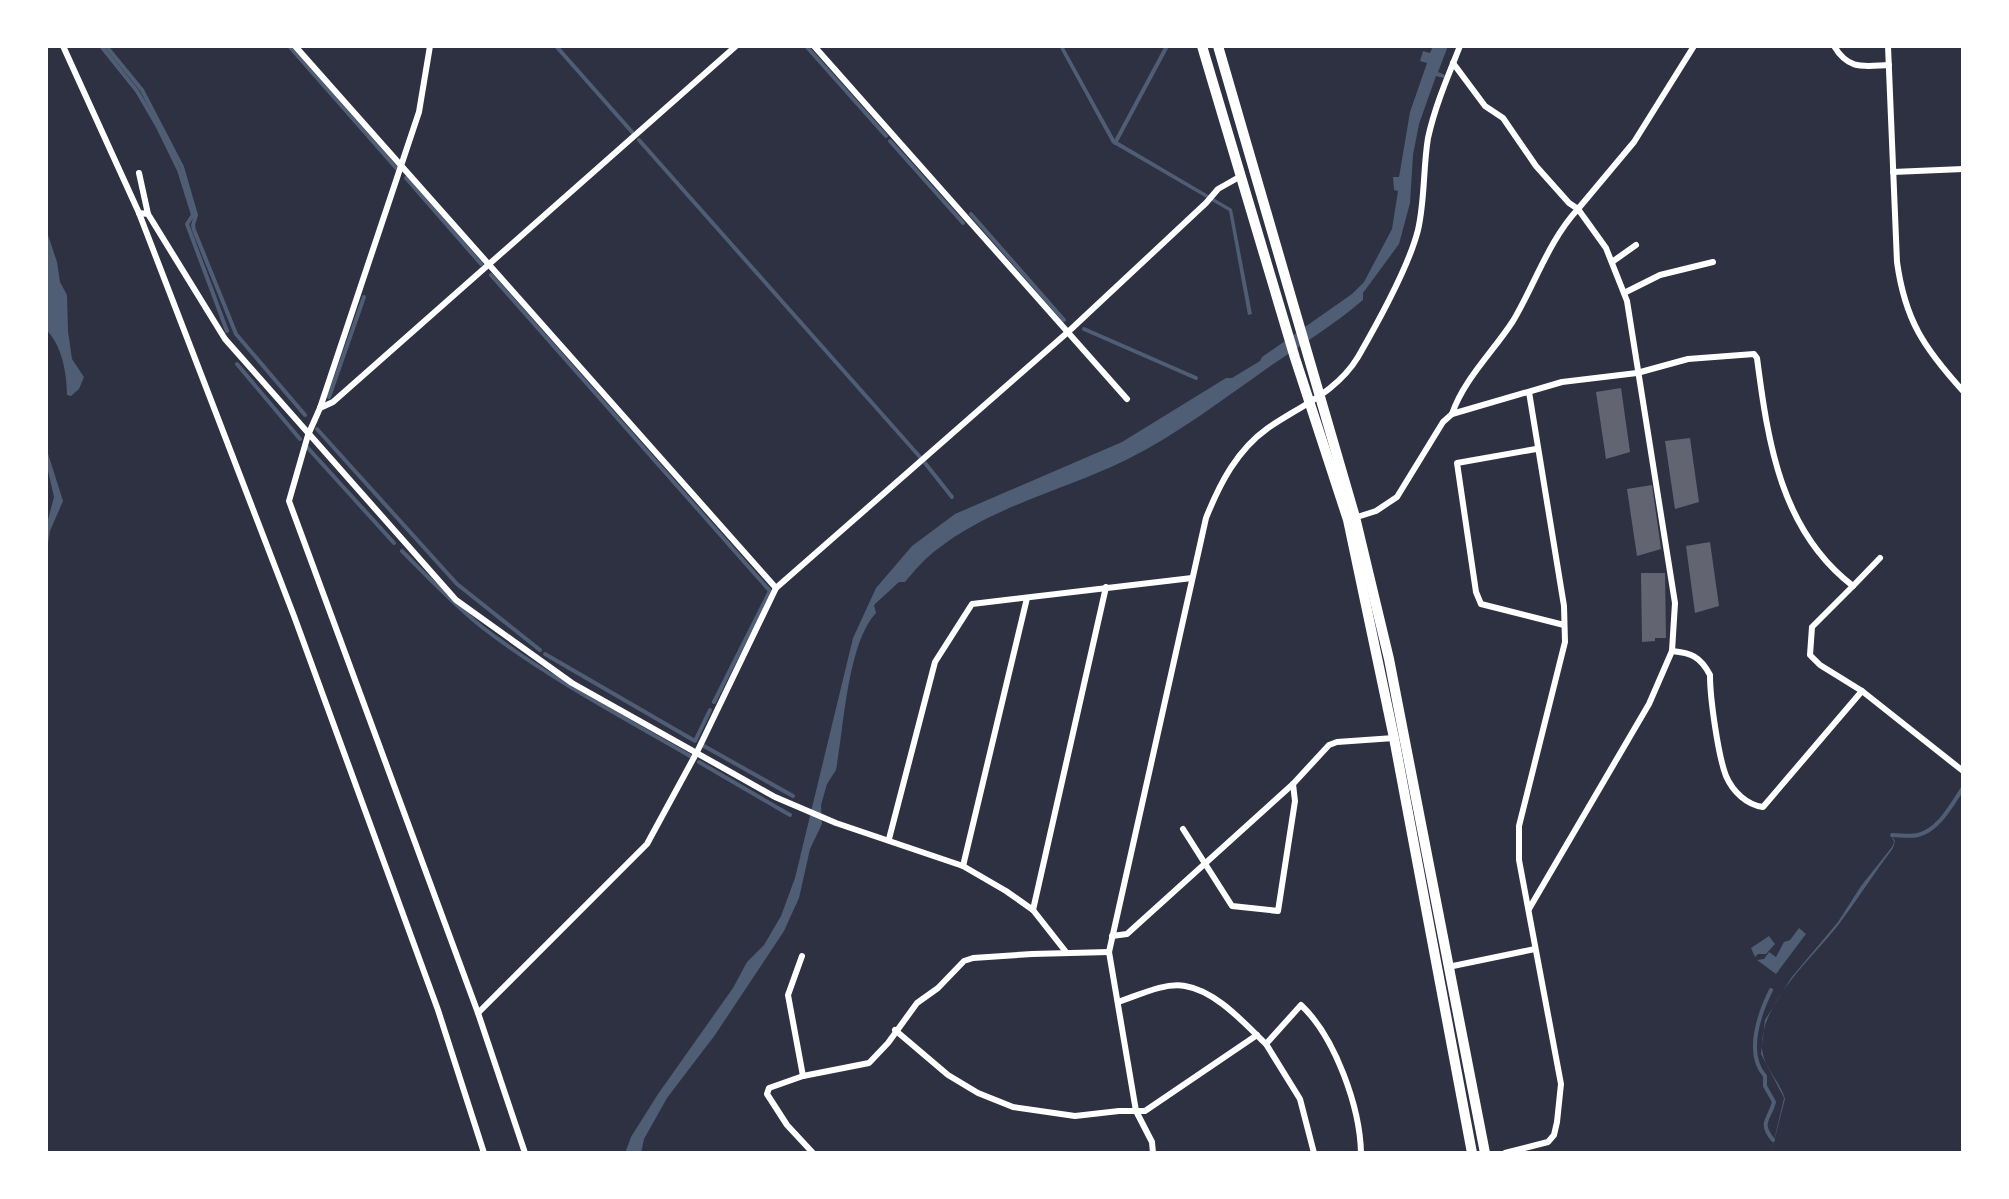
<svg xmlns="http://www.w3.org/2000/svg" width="2009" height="1199" font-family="Commissioner,sans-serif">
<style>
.water{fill:#4f5d75}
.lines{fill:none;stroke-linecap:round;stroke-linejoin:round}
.stream{stroke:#4f5d75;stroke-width:4}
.building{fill:#626471}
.minor{stroke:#fff;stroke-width:6}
.trunk{stroke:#fff;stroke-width:10}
</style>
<rect width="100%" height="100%" fill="#2d3142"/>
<!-- water -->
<g class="water">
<path d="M1059,46H1063L1115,140L1232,209L1252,314L1248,315L1229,211L1112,143Z"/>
<path d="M1433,46H1448L1438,72L1445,75L1444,78L1436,76L1419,124L1413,155L1410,203L1399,244L1363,293V300C1334,325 1301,345 1269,367C1222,400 1178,434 1126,460C1065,490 993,506 939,548C926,557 915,570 905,582H899L874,605L876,613C847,644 844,729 836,770L827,784L821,805L822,824L810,849L799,898L784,931L715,1035L667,1098L644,1139L641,1153H625L631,1137L658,1094L733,988L747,962L764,945L781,916L795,878L853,638L876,588L912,546L955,514L1122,442L1226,378H1232L1260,361L1262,357L1352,294L1364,282L1392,229L1398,191L1394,190L1393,177H1399L1410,112L1427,63L1420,61L1423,51L1430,53Z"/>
<path d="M46,229L57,262L60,282L67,295L68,331L72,359L84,377L79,389L71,396L67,395C67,375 62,344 46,330Z"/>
<path d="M46,447L63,501L50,531L46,556V527L54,497L46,462Z"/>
<path d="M1891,835L1895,841L1893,848C1874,873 1858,899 1839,924C1813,958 1760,1002 1762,1048C1763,1067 1780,1081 1785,1099L1771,1153L1784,1098L1761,1054L1765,1020L1791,978L1838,922L1861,886L1892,847L1894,842Z"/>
<path d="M1799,928L1806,934L1776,974L1757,960L1764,959L1769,952L1776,957L1784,942L1790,940Z"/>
<path d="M1769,936L1775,944L1766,954H1758L1755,957L1751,948Z"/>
</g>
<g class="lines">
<!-- stream -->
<g class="stream">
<path d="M101,46L137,91L158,127L179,170L193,215L187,224L227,331"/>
<path d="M106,46L142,90L182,167L196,215L193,225L194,230L236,334L305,415"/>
<path d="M289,46L397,169"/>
<path d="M556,46L632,132"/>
<path d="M806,46L886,136"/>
<path d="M639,140L920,457"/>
<path d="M890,141L963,223"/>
<path d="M1115,143L1167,46"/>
<path d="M406,178L481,264"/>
<path d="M971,214L1064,320"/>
<path d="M491,275L770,591L714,702"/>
<path d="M1084,329L1196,378"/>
<path d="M237,364L300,439"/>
<path d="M329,397L364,297"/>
<path d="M317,429L457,584L540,650"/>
<path d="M307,447L394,543"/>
<path d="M925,463L952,497"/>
<path d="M402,551C428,577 453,604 482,627C547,677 619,715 690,756"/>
<path d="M545,654L695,741L710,710"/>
<path d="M704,746L793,796"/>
<path d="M699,762L790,815"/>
<path d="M1892,835C1900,835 1911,837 1918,835C1939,830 1952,804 1963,788"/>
<path d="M1771,990C1759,1014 1745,1054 1765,1076V1086L1774,1102C1770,1119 1758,1122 1773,1140"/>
</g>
</g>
<!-- building -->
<g class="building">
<path d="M1621,388L1630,452L1606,459L1596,392Z"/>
<path d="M1690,438L1699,502L1675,509L1665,441Z"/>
<path d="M1652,485L1661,549L1637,556L1627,489Z"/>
<path d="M1710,542L1719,606L1695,613L1686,546Z"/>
<path d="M1641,573H1665L1666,638H1655V641L1642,642Z"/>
</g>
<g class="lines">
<!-- minor -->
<g class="minor">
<path d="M63,46L139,213L294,616L438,1010L484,1153"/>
<path d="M295,46L776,588"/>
<path d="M430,46L419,112L320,408L308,435L289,501L478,1013L525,1153"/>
<path d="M814,46L1127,399"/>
<path d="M1834,46C1849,71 1864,66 1889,65"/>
<path d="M1888,46L1897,262C1905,320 1924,348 1963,391"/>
<path d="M1453,63L1485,106L1503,118L1536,166L1569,203L1578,209L1634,142L1694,46"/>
<path d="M1893,172L1963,169"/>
<path d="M139,173L148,214"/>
<path d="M139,213L148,214L225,339L456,600L572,683L775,797L836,823L963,866L1006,891L1033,910L1066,952"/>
<path d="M1612,262L1636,245"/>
<path d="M1624,293L1660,275L1713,262"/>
<path d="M320,408L333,402L736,46"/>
<path d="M1452,414C1464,379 1493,352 1513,321C1535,284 1549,240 1578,209L1606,248L1627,301L1675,603L1672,651L1649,704L1529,909"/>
<path d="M1536,449L1457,463L1476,592L1481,604L1564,625"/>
<path d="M1354,518L1376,511L1397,497L1443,422L1452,414L1562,382L1637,373L1688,359L1754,354L1757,358C1768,443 1781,531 1853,586L1812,627L1810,655L1820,665L1862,691"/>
<path d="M1853,586L1880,558"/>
<path d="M1672,651C1691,653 1700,656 1710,675C1710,698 1718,755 1726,776C1733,792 1747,805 1763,807L1862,691L1963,771"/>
<path d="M1183,829L1232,906L1278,911L1295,801L1293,784"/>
<path d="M889,839L935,662L972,604L1192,578"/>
<path d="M963,866L1027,598"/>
<path d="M1033,910L1106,587"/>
<path d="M1112,936L1127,934L1293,784L1329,745L1337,742L1394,738"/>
<path d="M802,956L788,995L803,1076"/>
<path d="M1448,967L1535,949"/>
<path d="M1118,1002C1137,996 1164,982 1185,986C1216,991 1244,1023 1266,1044L1301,1005C1335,1037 1360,1107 1361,1153"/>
<path d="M478,1013L647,844L697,752L776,588L1068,332L1206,203L1218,189L1241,176"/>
<path d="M895,1030L948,1075L978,1093L1013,1107L1075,1116L1119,1111H1145L1257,1035"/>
<path d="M1266,1044L1300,1099L1314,1153"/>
<path d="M813,1153L787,1125L767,1094L769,1088L803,1076L869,1063L888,1043L917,1003L938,988L964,961L973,958L1032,954L1109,952"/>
<path d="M1153,1153L1152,1142L1136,1111L1109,952L1206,518C1220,483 1237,450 1268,428C1300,406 1337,392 1358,357C1377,324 1409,266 1418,230C1425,200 1423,168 1428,138C1435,106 1448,76 1460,46"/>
<path d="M1505,1153L1548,1142L1554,1135L1557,1122L1561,1084L1519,860V826L1565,642L1564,606L1529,392"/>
</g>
<!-- trunk -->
<g class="trunk">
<path d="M1202,46L1295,358L1348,520L1394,738L1472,1153"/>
<path d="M1218,46L1355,517L1389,659L1485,1153"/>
</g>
</g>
<!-- border -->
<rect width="2009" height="1199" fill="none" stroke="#ffffff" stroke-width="96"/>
</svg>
